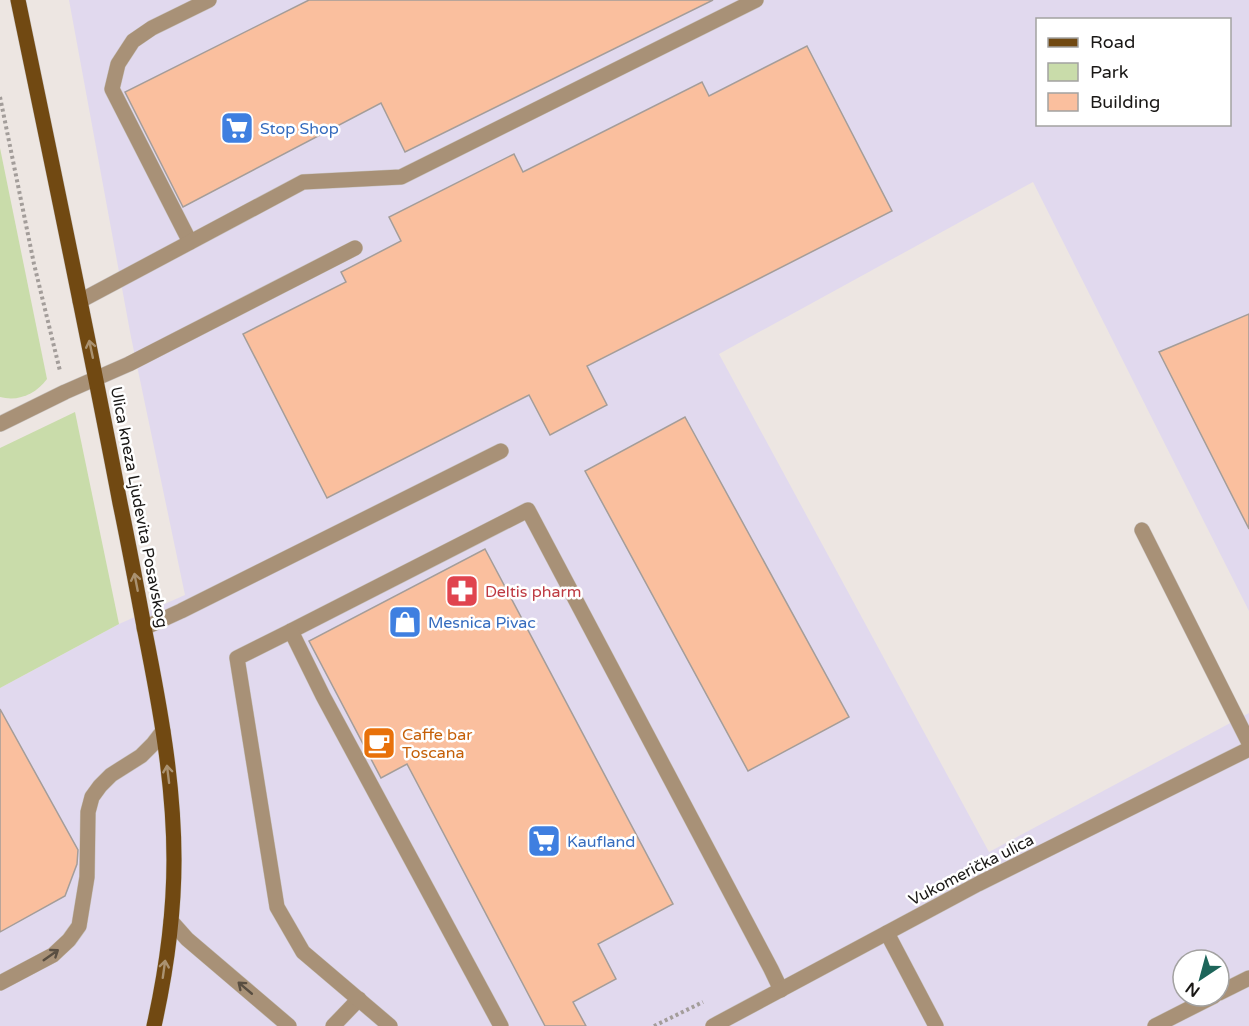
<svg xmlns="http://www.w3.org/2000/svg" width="1249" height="1026" font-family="'Varela Round',sans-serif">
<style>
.commercial{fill:#e1d9ee;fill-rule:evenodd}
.green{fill:#c9dcaa}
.building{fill:#fabf9e;stroke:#a49d99;stroke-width:1.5}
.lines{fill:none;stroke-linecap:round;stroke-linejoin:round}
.minor-casing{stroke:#c7c1bd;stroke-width:16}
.major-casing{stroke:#c7c1bd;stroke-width:16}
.path{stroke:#a39d9a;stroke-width:4;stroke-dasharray:3 3;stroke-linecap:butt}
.minor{stroke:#a89177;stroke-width:15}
.major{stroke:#714912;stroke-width:15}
.oneway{stroke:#aa9271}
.oneway2{stroke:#594e41}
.labels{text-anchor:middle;stroke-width:5;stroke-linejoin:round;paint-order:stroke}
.shop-label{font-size:16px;fill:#366cbe;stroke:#fff;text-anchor:start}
.street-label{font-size:16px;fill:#191715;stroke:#fff}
.health-label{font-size:16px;fill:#be3a42;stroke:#fff;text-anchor:start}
.food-label{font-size:16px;fill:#c56008;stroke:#fff;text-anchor:start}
</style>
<rect width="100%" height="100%" fill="#ede6e2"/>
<!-- commercial -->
<path class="commercial" d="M69,0H1249V611L1033,182L719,354L989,852L1249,713V1026H0V688L119,624L185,595L131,337ZM1038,20H1230V124H1038ZM1183,960H1219V996H1183Z"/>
<!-- green -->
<g class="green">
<path d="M0,148L47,379C36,394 18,402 0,397Z"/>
<path d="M75,412L119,624L0,688V448Z"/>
</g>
<!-- building -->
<g class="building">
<path d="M309,0H713L405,152L381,103L183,207L125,92Z"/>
<path d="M807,46L892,211L587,366L607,405L550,435L529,395L327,498L243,334L346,282L341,272L401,241L389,217L514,154L523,172L702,82L709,96Z"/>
<path d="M1249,314V529L1159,352Z"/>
<path d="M685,417L849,717L748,771L585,471Z"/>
<path d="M485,549L673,904L598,944L616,979L573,1002L586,1026H545L407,764L381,778L309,641Z"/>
<path d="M0,709L78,850L77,864L65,896L0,932Z"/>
</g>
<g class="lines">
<defs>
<g id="minor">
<path d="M190,242L112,89L118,64L133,41L152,28L209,0"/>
<path d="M80,301L303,182L401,177L756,0"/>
<path d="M0,424L65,392L129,364L355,248"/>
<path d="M1142,530L1249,743"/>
<path d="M144,628L181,611L501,451"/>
<path d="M291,631L528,510L771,969L781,990"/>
<path d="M171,921L187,939L289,1026"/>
<path d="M887,933L936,1026"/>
<path d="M0,983L53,955L69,940L79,926L87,877L88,812L92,797L100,786L111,775L141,756L153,744L163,731"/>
<path d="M1219,993L1249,978"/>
<path d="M333,1026L359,999"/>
<path d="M390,1026L303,952L277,907L237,658L291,631L323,696L501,1026"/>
<path d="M713,1026L978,884L1249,749"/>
<path d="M1155,1026L1214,996"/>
</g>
<path id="major" d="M18,0C53,168 88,335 120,503C129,546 137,589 145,632C160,707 174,783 174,860C174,915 166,972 154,1026"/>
</defs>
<!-- minor casing -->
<use href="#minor" class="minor-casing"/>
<!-- major casing -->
<use href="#major" class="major-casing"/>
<!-- path -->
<g class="path">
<path d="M0,97L34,264L60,371"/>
<path d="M654,1026L703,1002"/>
</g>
<!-- minor -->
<use href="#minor" class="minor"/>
<!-- major -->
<use href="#major" class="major"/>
</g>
<!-- one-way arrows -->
<defs><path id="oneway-shaft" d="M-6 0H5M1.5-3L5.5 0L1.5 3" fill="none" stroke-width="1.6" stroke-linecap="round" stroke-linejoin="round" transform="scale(1.5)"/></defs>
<g class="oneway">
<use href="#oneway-shaft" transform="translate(91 349) rotate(-102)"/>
<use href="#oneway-shaft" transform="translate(136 582) rotate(-101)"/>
<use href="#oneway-shaft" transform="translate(168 774) rotate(-97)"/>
<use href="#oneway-shaft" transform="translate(164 969) rotate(-82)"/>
</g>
<g class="oneway2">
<use href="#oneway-shaft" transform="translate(51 955) rotate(-35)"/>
<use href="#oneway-shaft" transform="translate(245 988) rotate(-140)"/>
</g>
<!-- icons -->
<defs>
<symbol id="supermarket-square" viewBox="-11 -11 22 22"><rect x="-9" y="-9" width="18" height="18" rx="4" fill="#3f7fe0" stroke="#fff"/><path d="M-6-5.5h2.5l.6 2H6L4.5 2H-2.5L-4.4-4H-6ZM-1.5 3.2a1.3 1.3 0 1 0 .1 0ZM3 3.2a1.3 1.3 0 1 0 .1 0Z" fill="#fff"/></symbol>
<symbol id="pharmacy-square" viewBox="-11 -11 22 22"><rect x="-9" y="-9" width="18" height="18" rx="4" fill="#e0444e" stroke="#fff"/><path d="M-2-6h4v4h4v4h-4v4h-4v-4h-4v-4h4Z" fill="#fff"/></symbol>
<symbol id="shop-square" viewBox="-11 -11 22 22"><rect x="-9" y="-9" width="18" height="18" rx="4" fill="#3f7fe0" stroke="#fff"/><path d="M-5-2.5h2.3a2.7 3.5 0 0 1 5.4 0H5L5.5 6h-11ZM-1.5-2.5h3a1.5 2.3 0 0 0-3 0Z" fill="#fff"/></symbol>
<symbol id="cafe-square" viewBox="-11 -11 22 22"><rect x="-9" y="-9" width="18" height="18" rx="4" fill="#e8710a" stroke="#fff"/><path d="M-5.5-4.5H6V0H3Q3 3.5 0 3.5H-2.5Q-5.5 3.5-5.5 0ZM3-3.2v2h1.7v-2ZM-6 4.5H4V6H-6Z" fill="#fff"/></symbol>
</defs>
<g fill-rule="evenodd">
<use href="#supermarket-square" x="218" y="109" width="38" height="38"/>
<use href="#pharmacy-square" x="443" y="572" width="38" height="38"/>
<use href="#shop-square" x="386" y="603" width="38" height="38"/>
<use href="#cafe-square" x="360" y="724" width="38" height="38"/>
<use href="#supermarket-square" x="525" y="822" width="38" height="38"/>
</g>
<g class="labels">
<!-- shop labels -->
<g class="shop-label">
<text x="260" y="134">Stop Shop</text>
<text x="428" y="628">Mesnica Pivac</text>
<text x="567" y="847">Kaufland</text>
</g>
<!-- street labels -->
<g class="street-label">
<text transform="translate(140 507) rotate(79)" y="6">Ulica kneza Ljudevita Posavskog</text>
<text transform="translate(971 869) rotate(-27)" y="6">Vukomerička ulica</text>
</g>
<!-- health labels -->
<g class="health-label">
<text x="485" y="597">Deltis pharm</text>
</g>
<!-- food labels -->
<g class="food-label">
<text x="402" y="740">Caffe bar<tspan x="402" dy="18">Toscana</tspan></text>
</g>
</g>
<!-- legend -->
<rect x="1036" y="18" width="195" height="108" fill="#ffffff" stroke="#a3a2a1" stroke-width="1.5"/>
<rect x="1048" y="38" width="30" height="9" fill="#714912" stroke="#a3a2a1" stroke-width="1.5"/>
<text x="1090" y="48" font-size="18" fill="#191715">Road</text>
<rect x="1048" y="63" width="30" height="18" fill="#c9dcaa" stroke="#a3a2a1" stroke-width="1.5"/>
<text x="1090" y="78" font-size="18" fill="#191715">Park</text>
<rect x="1048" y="93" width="30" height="18" fill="#fabf9e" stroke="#a3a2a1" stroke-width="1.5"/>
<text x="1090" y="108" font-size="18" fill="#191715">Building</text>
<!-- north arrow -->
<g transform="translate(1201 978) rotate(216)"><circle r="28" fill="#ffffff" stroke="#a3a2a1" stroke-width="1.5"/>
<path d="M0-4.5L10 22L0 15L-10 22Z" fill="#1d655a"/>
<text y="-9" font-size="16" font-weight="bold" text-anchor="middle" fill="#191715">N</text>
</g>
</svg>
